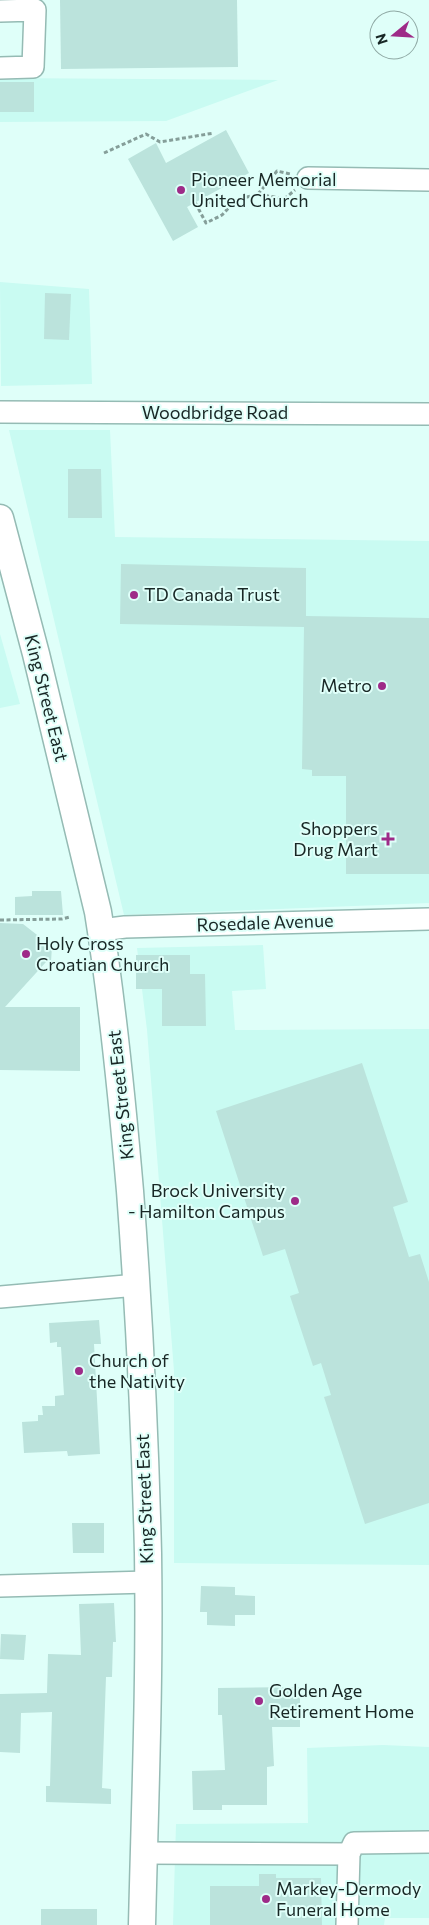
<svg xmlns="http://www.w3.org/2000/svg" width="429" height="1925" font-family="Commissioner,sans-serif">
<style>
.built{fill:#c9fbf2}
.building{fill:#bbe3dc}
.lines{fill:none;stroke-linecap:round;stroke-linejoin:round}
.minor-casing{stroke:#95bbb4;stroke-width:24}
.major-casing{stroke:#95bbb4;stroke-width:29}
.path{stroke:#859e99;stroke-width:3;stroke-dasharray:4 2.5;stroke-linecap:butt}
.minor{stroke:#fff;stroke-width:21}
.major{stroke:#fff;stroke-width:26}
.poi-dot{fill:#9e2b88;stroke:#dffff9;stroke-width:2}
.labels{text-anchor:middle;stroke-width:4;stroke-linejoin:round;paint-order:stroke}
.poi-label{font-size:18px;fill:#182725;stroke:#dffff9;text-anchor:start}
.street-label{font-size:18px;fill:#182725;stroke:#dffff9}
</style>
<rect width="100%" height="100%" fill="#dffff9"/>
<!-- built -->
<g class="built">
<path d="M0,78L278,80L166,121L0,122Z"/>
<path d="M0,282L89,289L92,384L1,386Z"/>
<path d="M9,430H110L115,537L429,541V903L124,915Z"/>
<path d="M0,634L20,704L0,708Z"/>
<path d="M263,945L266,989L232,991L235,1030L429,1029V1565L174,1563V1371L147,1030L137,948Z"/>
<path d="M383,1745L429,1747V1918H385L384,1925H173L176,1824L308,1823L307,1748Z"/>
</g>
<!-- building -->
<g class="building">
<path d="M60,0H237L238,67L61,69Z"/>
<rect x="0" y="82" width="34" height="30"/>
<path d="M226,130L249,173L187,207L198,227L173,241L128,159L156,143L166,163Z"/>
<path d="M45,293L71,294L69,340L44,339Z"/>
<path d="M68,469H101L102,518H68Z"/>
<path d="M121,564L306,568V616L429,618V874H346V776H312V770L302,769L304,627L120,624Z"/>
<path d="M32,891H61L63,915H15V897L32,896Z"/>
<path d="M0,923L23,924L41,938V946H52L51,962H46L5,1007H80V1071L0,1070Z"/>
<path d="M136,955H190V974H205L206,1026H162V989H136Z"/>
<path d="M362,1063L408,1202L393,1207L409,1257L420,1254L429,1282V1503L365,1524L324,1397L331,1395L321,1363L313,1366L290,1296L299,1293L285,1249L263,1256L216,1111Z"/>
<path d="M99,1320L101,1344H94L100,1454L68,1456L67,1451L24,1453L22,1422L38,1421V1415H43L42,1406H55V1396L64,1395L61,1347H57V1342L50,1343L49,1323Z"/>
<path d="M72,1523H104V1553H73Z"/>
<path d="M201,1586L235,1587V1595L255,1596V1615H235V1626L207,1625V1612H200Z"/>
<path d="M114,1603L116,1642H113L112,1677H106L102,1788L111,1789V1804L46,1802V1786H50L52,1712L21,1713L20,1753L0,1752V1694L47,1693L48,1654L81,1655L79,1604Z"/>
<path d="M1,1634L26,1635L24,1660L0,1659Z"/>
<path d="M300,1687V1727H272L274,1766L267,1767V1805H222V1810H193L192,1771L225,1770L222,1715H218V1688Z"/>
<path d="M259,1874H276V1878H321L322,1925H210V1886H259Z"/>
<rect x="41" y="1909" width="56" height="16"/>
</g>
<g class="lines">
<defs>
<g id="minor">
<path d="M0,11L35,10L33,67L0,68"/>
<path d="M308,178L429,180"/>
<path d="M0,412L429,414"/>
<path d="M101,930L125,927L429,919"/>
<path d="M0,1297L137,1285"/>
<path d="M0,1586L148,1582"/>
<path d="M144,1853L349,1854"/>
<path d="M347,1925L349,1854L354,1843L429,1842"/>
</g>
<path id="major" d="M0,518L36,654L98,912C113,1005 122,1098 130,1191C139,1311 145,1432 148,1553C150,1677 145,1801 142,1925"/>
</defs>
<!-- minor casing -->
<use href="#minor" class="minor-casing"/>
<!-- major casing -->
<use href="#major" class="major-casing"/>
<!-- path -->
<g class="path">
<path d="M104,153L146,134L160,142L214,133"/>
<path d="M258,194L277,171L290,174"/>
<path d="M236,200L196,204L206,223L222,215L236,200L258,194L284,199L295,190"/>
<path d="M0,920L62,919L70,917"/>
</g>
<!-- minor -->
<use href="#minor" class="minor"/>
<!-- major -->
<use href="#major" class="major"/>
</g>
<!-- markers -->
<g class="poi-dot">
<circle cx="181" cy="190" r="5"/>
<circle cx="134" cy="595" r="5"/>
<circle cx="382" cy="686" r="5"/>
<path d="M385.5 831.5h5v5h5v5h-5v5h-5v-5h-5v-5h5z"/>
<circle cx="26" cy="954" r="5"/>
<circle cx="295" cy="1201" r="5"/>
<circle cx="79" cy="1371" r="5"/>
<circle cx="259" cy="1701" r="5"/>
<circle cx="266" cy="1899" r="5"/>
</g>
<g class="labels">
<!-- poi labels -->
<g class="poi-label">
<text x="191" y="186">Pioneer Memorial<tspan x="191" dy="21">United Church</tspan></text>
<text x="144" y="601">TD Canada Trust</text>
<text x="372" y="692" text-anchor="end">Metro</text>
<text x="378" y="835" text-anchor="end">Shoppers<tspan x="378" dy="21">Drug Mart</tspan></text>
<text x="36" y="950">Holy Cross<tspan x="36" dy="21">Croatian Church</tspan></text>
<text x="285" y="1197" text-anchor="end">Brock University<tspan x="285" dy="21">- Hamilton Campus</tspan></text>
<text x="89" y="1367">Church of<tspan x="89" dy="21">the Nativity</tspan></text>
<text x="269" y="1697">Golden Age<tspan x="269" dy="21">Retirement Home</tspan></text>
<text x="276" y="1895">Markey-Dermody<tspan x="276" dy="21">Funeral Home</tspan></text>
</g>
<!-- street labels -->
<g class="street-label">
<text x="215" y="419">Woodbridge Road</text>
<text transform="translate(46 698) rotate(76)" y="6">King Street East</text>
<text transform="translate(265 923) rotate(-2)" y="6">Rosedale Avenue</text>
<text transform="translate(121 1095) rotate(-96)" y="6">King Street East</text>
<text transform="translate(145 1499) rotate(-92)" y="6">King Street East</text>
</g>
</g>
<!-- north arrow -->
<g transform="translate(394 35) rotate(252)"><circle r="24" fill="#dffff9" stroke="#8fa9a4"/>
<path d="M0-4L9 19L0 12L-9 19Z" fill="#9e2b88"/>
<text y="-8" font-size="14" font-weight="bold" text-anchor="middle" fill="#182725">N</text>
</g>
</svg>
